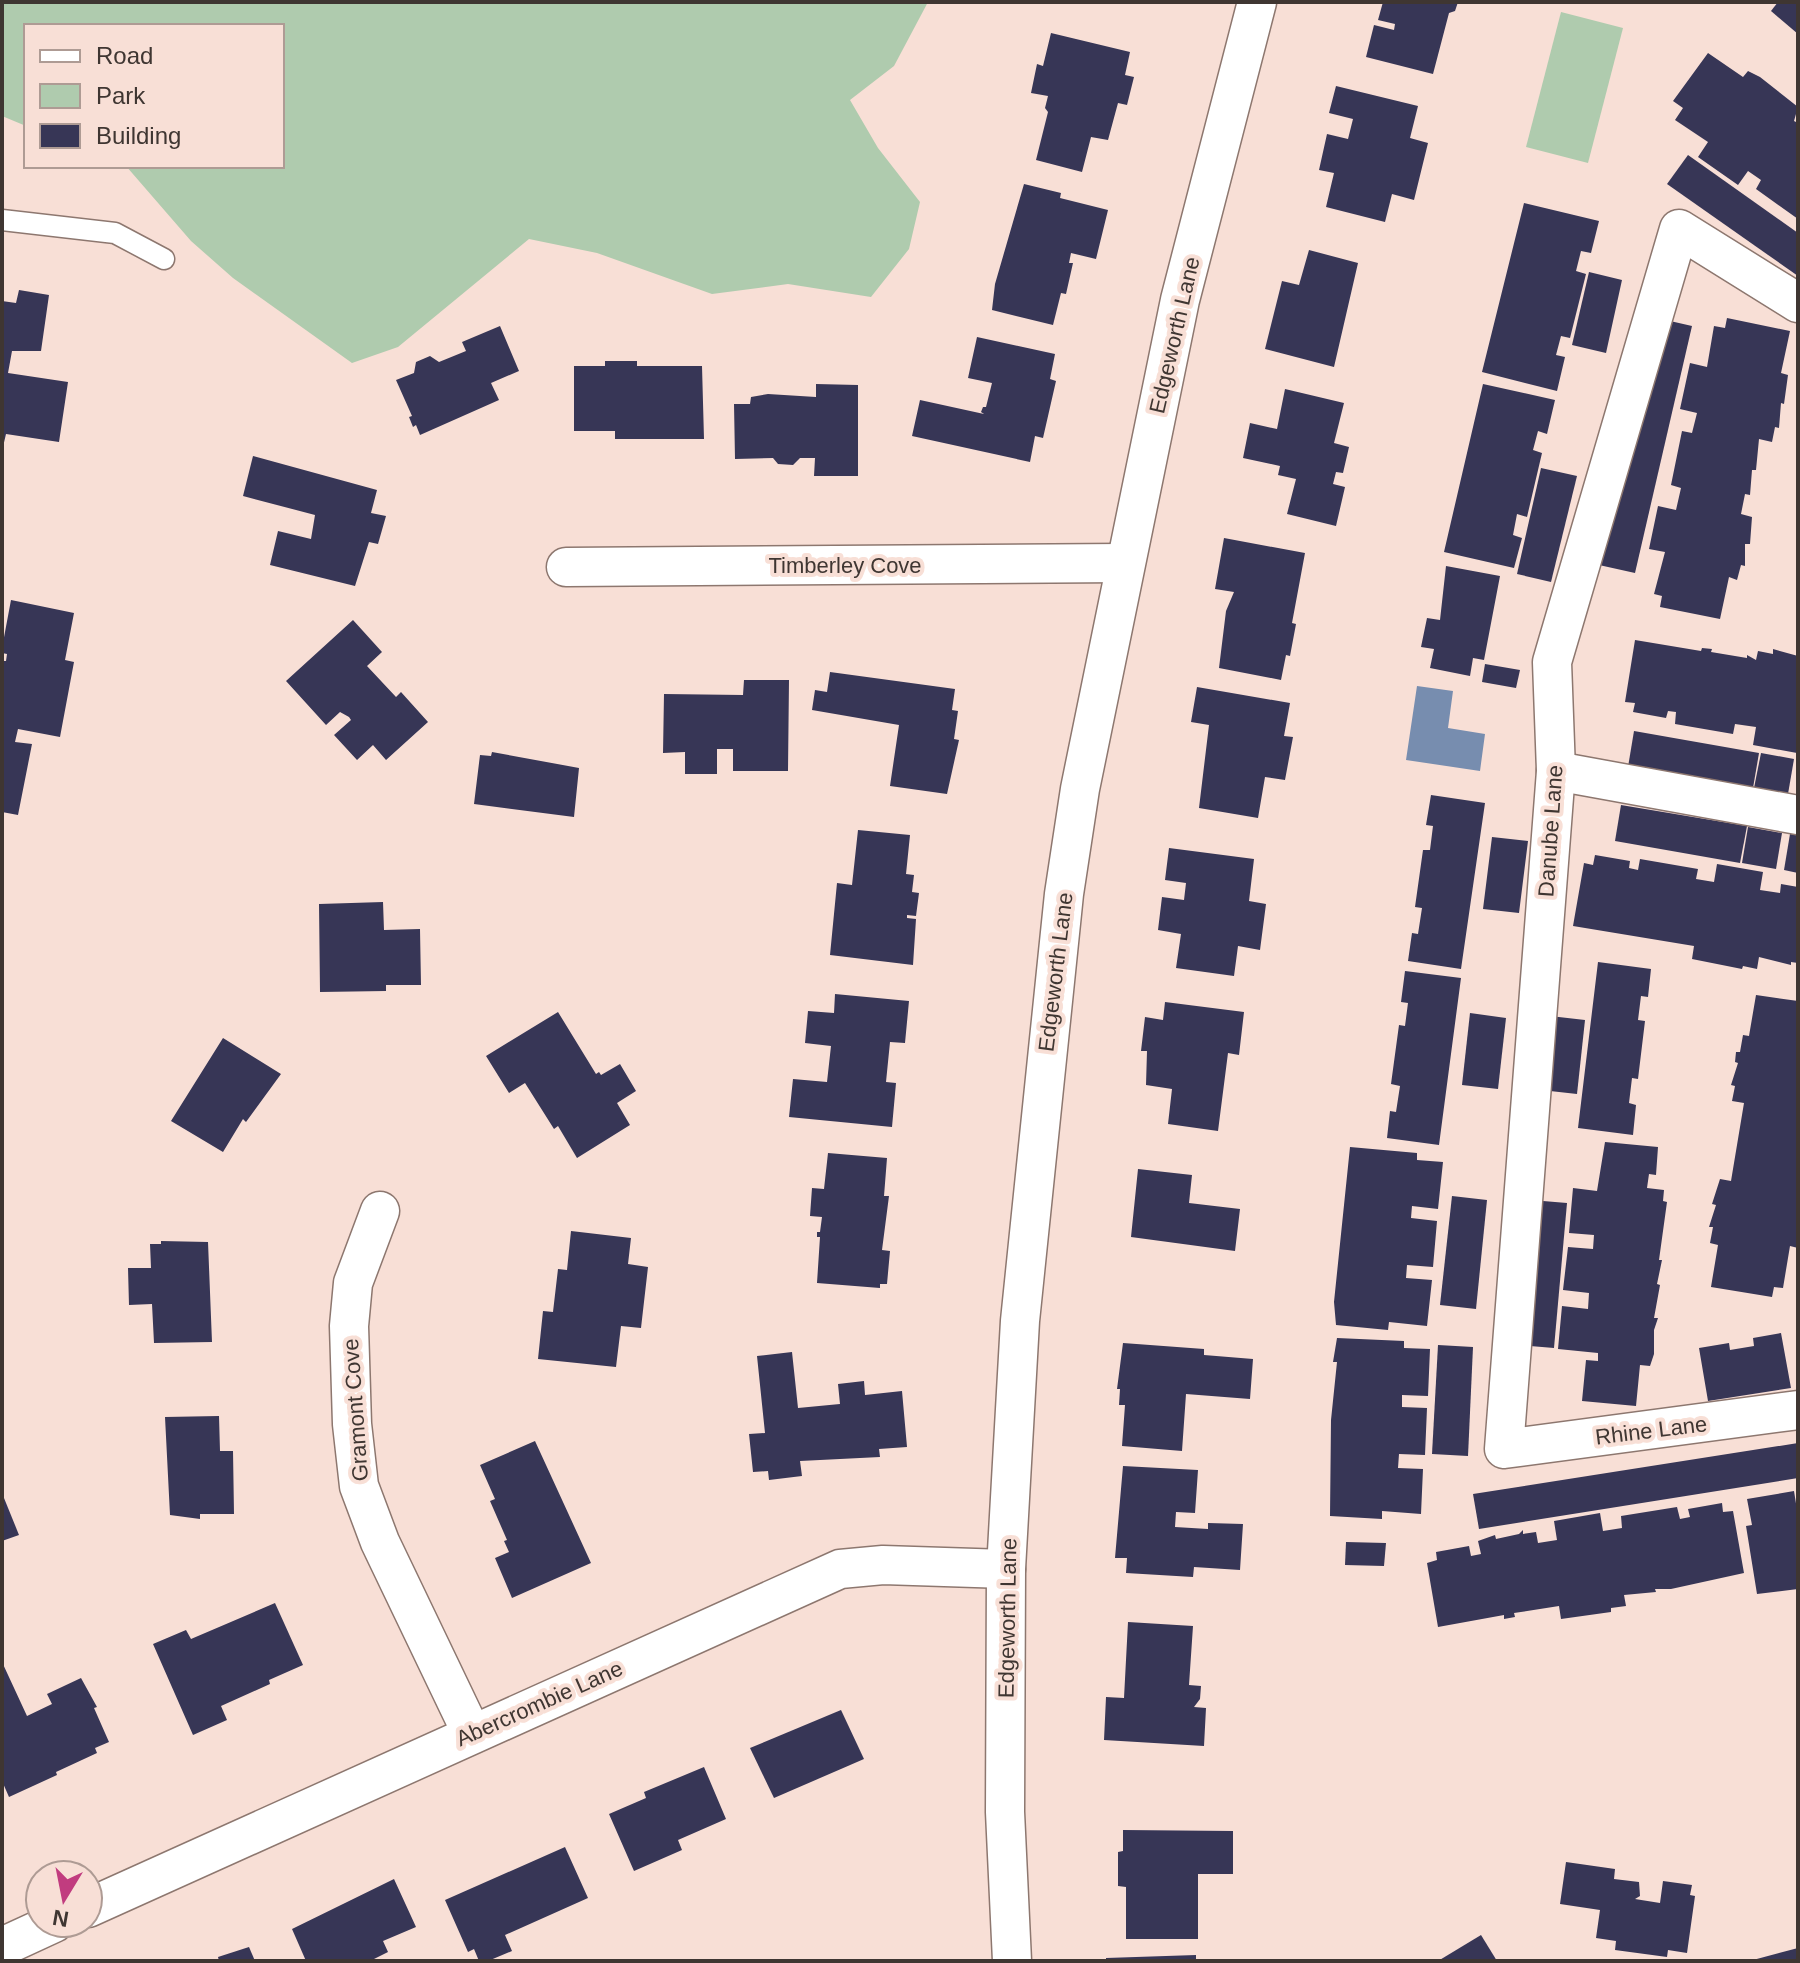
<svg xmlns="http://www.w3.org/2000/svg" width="1800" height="1963" font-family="Helvetica,sans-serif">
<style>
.green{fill:#afcbae}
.water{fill:#778daf}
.building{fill:#373656}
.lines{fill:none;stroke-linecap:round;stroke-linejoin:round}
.lane-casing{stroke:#8d776f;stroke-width:23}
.street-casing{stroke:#8d776f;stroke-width:41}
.lane{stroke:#fff;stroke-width:20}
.street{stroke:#fff;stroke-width:38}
.labels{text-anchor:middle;stroke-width:8;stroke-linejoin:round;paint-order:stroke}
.street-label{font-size:22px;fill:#3f3632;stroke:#f8dfd6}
</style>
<rect width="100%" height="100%" fill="#f8dfd6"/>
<!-- green -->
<g class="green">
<path d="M2,2H928L894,66L850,100L878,148L920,202L909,249L871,297L788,284L712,294L597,253L529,239L398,347L352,363L233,278L191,241L126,166H282V26H26V126L2,116Z"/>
<path d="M1561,12L1623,28L1588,163L1526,147Z"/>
</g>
<!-- water -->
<path class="water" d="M1417,686L1453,691L1448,728L1485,734L1480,771L1406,760Z"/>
<!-- building -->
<g class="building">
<path d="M1383,2H1458L1455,11L1449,13L1433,74L1366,57L1374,25L1394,30L1395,24L1378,20Z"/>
<path d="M1778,2H1798V34L1771,11Z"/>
<path d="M1051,33L1130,52L1125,75L1134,77L1127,105L1118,103L1108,140L1091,137L1082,172L1036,160L1048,112L1045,108L1048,96L1031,93L1037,64L1043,66Z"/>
<path d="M1708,53L1743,77L1748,71L1760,77L1798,107L1794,121L1798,123V219L1756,189L1761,180L1748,171L1738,185L1698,157L1708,142L1675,120L1683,108L1673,101Z"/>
<path d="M1336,86L1418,106L1410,138L1428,143L1414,200L1392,194L1385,222L1326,207L1334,173L1319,170L1327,134L1348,139L1353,119L1329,113Z"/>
<path d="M1688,155L1798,233V276L1667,184Z"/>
<path d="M1024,184L1061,193L1060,198L1108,210L1096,259L1071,253L1069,263H1073L1066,294L1061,293L1053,325L992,310L995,284Z"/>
<path d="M1524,203L1599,221L1591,253L1581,251L1576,271L1586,274L1570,338L1561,336L1556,355L1565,357L1557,391L1482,372Z"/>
<path d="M1309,250L1358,263L1334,367L1265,349L1282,281L1299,285Z"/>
<path d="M1589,272L1622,280L1606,353L1572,345Z"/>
<path d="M19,290L49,295L41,351H12L8,373L68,382L59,442L6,434L2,451V301L16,303Z"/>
<path d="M1657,318L1692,326L1635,573L1599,565Z"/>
<path d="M1727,318L1790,331L1781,373L1788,375L1784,404L1781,403L1779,428L1775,427L1772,442L1759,439L1756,470H1752L1750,495L1745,494L1741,514L1752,517L1750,544H1745V566L1741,565L1737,580L1729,577L1720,619L1660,607L1662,596L1654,594L1665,552L1649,549L1658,506L1676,510L1681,488L1671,485L1682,431L1692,433L1697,413L1680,409L1690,363L1707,367L1714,326L1725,328Z"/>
<path d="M500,326L519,371L491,383L499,400L420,435L416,425L413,427L409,417L412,416L396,380L414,373L416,362L430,356L439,362L466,351L462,342Z"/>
<path d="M977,337L1055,354L1050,379L1056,381L1043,438L1035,436L1030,462L912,436L920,400L984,414L981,412L983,407H986L992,383L968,378Z"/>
<path d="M605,361H637V366H702L704,439H615V431H574V366H605Z"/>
<path d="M816,384L858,385V476H814L815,458H800L793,465L778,464L773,458L735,459L734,404H750L751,397L768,394L816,397Z"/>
<path d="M1483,384L1555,400L1547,434L1538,431L1533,450L1542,453L1527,517L1517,514L1513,535L1522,538L1514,568L1444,552Z"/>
<path d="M1285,389L1344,403L1334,443L1349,447L1343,473L1336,472L1333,484L1345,487L1336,526L1287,514L1296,479L1278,475L1280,466L1243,458L1250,423L1277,429Z"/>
<path d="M253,456L377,490L371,513L386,516L378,544L369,542L355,586L270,565L278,531L311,539L315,515L243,496Z"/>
<path d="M1541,468L1577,476L1551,582L1517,574Z"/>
<path d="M1224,538L1305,553L1292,623L1296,624L1290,656L1286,655L1281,680L1219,668L1226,611L1234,592L1215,589Z"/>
<path d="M1446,566L1500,576L1484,660L1473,658L1470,676L1430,668L1434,649L1421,647L1427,618L1440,620Z"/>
<path d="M11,600L74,613L65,660L74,662L60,737L18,729L15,742L32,744L18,815L2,812V661H6L7,654L2,653V648Z"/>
<path d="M353,620L382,652L367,666L396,697L401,692L428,722L386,760L373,745L357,760L334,735L351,720L349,717L340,712L326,725L286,681Z"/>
<path d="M1635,640L1701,651L1702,648L1712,649L1711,652L1747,658V655L1756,660L1758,651L1773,654V649L1798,656L1797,753L1753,745L1756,727L1735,724L1733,734L1675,724L1676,712L1668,711L1666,718L1633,712L1635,703L1625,702Z"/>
<path d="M1485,664L1520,670L1516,688L1482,682Z"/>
<path d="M830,672L955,689L952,710L958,711L954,739L959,740L947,794L890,786L899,725L812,710L815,690L827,692Z"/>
<path d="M744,680H789L788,771H733V749H717V774H685V752L663,753L664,694L743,695Z"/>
<path d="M1197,687L1290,703L1284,736L1293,737L1285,780L1265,777L1258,818L1199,808L1209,725L1191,722Z"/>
<path d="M1634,731L1759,753L1753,788L1628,767Z"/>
<path d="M492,752L579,768L574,817L474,804L480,755L491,756Z"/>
<path d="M1761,753L1794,759L1788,794L1754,788Z"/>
<path d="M1431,795L1485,803L1461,969L1408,961L1412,933L1418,934L1422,908L1415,907L1423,850H1430L1433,826L1426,825Z"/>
<path d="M1621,805L1747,826L1740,863L1615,841Z"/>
<path d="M1748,827L1782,833L1776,869L1742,863Z"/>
<path d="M858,830L910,835L906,874L914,875L912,892L919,893L916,916L907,915V918L916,919L913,965L830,955L837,883L852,885Z"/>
<path d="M1790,834L1798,835V873L1784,870Z"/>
<path d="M1492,837L1528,841L1519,913L1483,909Z"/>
<path d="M1169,848L1254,859L1249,901L1266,904L1260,950L1238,946L1234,976L1176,968L1181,934L1158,930L1162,897L1184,900L1186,883L1165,880Z"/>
<path d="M1595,855L1630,861L1629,868L1638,870L1640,859L1698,869L1696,879L1714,882L1717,864L1763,872L1760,890L1780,893L1781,884L1798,887V963L1791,962V965L1759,957L1757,969L1743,966L1742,969L1692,959L1694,946L1573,926L1584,863L1593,865Z"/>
<path d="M383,902L384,930L420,929L421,985H386V991L320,992L319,904Z"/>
<path d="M1598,962L1651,969L1648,997L1641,996L1638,1020L1645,1021L1638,1079L1632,1078L1629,1103L1636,1105L1633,1135L1578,1128Z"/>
<path d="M1405,971L1461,978L1439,1145L1387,1138L1390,1111L1396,1112L1400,1086L1391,1084L1399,1025L1405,1026L1408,1003L1401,1002Z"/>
<path d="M835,994L909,1001L905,1043L890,1042L886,1082L896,1083L892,1127L789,1117L793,1079L827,1082L831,1046L805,1043L808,1011L834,1013Z"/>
<path d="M1756,995L1798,1001V1248L1790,1246L1783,1288L1774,1287L1772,1297L1711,1287L1718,1245L1710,1243L1713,1227H1709L1716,1205L1712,1204L1720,1179L1731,1181L1744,1103L1732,1101L1735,1086L1731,1085L1738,1063L1735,1062L1736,1052H1740L1743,1035L1749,1036Z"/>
<path d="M1165,1002L1244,1012L1239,1055L1228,1053L1218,1131L1168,1124L1172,1089L1146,1085L1147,1051H1141L1145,1017L1163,1020Z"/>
<path d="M558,1012L596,1074L599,1072L601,1075L620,1064L636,1091L617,1103L630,1125L577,1158L558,1126L554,1129L525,1083L509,1093L486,1056Z"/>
<path d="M1470,1013L1506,1018L1498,1089L1462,1085Z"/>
<path d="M1550,1016L1585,1020L1577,1094L1541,1090Z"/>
<path d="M223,1038L281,1074L246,1122L243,1119L223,1152L171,1121Z"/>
<path d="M1605,1142L1658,1147L1656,1175L1649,1174L1647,1188L1664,1190L1663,1201L1667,1202L1659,1260H1662L1657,1284L1660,1285L1654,1318H1658L1654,1330V1354L1650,1366L1640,1365L1636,1406L1582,1401L1586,1360L1598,1361V1353L1558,1349L1562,1306L1588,1309L1589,1293L1563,1290L1568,1247L1593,1249L1594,1235L1569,1233L1573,1188L1597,1191Z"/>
<path d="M1350,1147L1417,1153V1160L1443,1162L1438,1209L1412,1206L1411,1218L1437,1221L1433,1267L1407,1265L1406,1278L1432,1280L1427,1326L1389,1322L1388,1330L1336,1325L1334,1302Z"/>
<path d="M828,1153L887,1158L884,1196H889L882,1250L890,1251L887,1284H880V1288L817,1283L820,1237H817V1232H820L822,1217L810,1216L812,1188L824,1189Z"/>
<path d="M1138,1169L1192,1175L1189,1203L1240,1209L1235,1251L1131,1237Z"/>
<path d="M1452,1196L1487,1200L1476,1309L1440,1305Z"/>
<path d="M1531,1200L1567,1203L1554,1348L1518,1345Z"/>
<path d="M571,1231L631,1238L628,1264L648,1267L641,1328L621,1326L616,1367L538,1359L543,1311L553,1312L558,1269L567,1270Z"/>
<path d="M161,1241L208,1242L212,1342L154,1343L152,1304L129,1305L128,1268H151L150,1244H161Z"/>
<path d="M1781,1333L1791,1388L1708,1401L1699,1348L1729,1343L1730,1350L1754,1346L1753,1338Z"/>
<path d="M1337,1338L1404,1341V1348L1430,1349L1428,1396L1402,1395V1407L1427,1408L1425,1455L1399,1454L1398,1468L1423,1469L1421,1514L1382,1511V1519L1330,1516L1331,1420L1337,1362H1333Z"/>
<path d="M1123,1343L1204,1349V1355L1253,1359L1250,1399L1186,1394L1182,1451L1122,1446L1125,1405H1119L1120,1389H1117Z"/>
<path d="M1438,1345L1473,1347L1468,1456L1432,1454Z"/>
<path d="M792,1352L798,1408L840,1404L838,1384L864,1381L865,1395L902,1391L907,1447L879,1449L880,1457L800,1461L802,1476L769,1480L768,1471L753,1472L749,1434L765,1433L757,1356Z"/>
<path d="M219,1416L220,1451H233L234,1514H200V1519L170,1515L165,1417Z"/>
<path d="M535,1441L591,1563L512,1598L495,1558L509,1552L504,1541L507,1540L490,1501L495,1499L480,1465Z"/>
<path d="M1798,1443V1478L1479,1529L1473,1494Z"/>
<path d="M1123,1466L1198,1470L1195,1513L1176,1512L1175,1527L1208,1529V1523L1243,1524L1240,1570L1194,1567L1193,1577L1126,1573L1127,1558H1115Z"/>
<path d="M1794,1491L1798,1516V1589L1757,1594L1746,1526L1752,1525L1747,1499Z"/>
<path d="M4,1498L19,1535L2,1541V1499Z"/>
<path d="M1722,1503L1723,1512L1733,1511L1744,1573L1671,1589H1655L1656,1592L1624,1595L1626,1606L1611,1608V1612L1561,1619L1559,1606L1514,1613L1515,1617L1504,1619V1615L1438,1627L1427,1563L1437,1560L1436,1552L1469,1546L1471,1556L1481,1554L1478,1541L1495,1535L1496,1539L1519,1534L1523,1530V1534L1536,1532L1538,1543L1557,1540L1554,1521L1600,1513L1603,1531L1622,1528L1621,1516L1677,1507L1680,1519L1690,1517L1688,1509Z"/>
<path d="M1346,1542L1386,1543L1384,1566L1345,1565Z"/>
<path d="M275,1603L303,1665L269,1680L270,1684L221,1706L227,1720L193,1735L153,1644L186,1630L191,1639Z"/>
<path d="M1128,1622L1193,1626L1189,1685L1201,1686L1200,1699L1194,1707L1206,1708L1204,1746L1104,1740L1106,1697L1124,1698Z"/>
<path d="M2,1662L27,1716L52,1704L47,1694L81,1678L97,1707L94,1708L109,1742L95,1748L97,1753L56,1772L57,1775L9,1797L2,1781Z"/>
<path d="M841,1710L864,1759L774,1798L750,1748Z"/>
<path d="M704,1767L726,1819L678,1840L682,1850L634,1871L609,1814L646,1798L644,1792Z"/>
<path d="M1123,1830L1233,1831V1874H1198V1939H1126V1887L1118,1886V1852L1123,1851Z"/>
<path d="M565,1847L588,1898L505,1935L512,1951L488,1961H479L474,1949L468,1952L445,1900Z"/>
<path d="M1566,1862L1615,1869L1614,1879L1639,1882L1640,1896L1635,1899L1660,1903L1663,1881L1692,1885L1690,1895L1695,1896L1687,1953L1668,1950L1667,1957L1615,1950L1616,1941L1596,1938L1600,1910L1560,1904Z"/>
<path d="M394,1879L416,1927L383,1941L388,1952L370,1961H306L292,1929Z"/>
<path d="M1481,1935L1497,1961H1438Z"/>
<path d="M249,1947L255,1961H219L218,1957Z"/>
<path d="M1798,1948V1961H1753V1960Z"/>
<path d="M1196,1955V1961H1106V1958Z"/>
</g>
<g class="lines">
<defs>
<path id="lane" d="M2,220L115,233L164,259"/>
<g id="street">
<path d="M1798,303L1679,229L1552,662L1556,771L1504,1449L1798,1410"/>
<path d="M566,567L1124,563"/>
<path d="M1556,771L1798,815"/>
<path d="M380,1211L353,1283L349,1326L352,1424L359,1486L380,1542L472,1734"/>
<path d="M88,1908L840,1569L883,1565L1006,1569"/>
<path d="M2,1947L54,1923"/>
<path d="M1012,1961L1005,1812L1006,1569L1020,1321L1064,894L1080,789L1180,300L1257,2"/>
</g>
</defs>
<!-- lane casing -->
<use href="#lane" class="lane-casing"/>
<!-- street casing -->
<use href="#street" class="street-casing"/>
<!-- lane -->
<use href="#lane" class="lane"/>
<!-- street -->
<use href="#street" class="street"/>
</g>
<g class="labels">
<!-- street labels -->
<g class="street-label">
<text transform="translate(1174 335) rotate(-77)" y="8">Edgeworth Lane</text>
<text x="845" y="573">Timberley Cove</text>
<text transform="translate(1550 831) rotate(-86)" y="8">Danube Lane</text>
<text transform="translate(1055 972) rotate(-83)" y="8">Edgeworth Lane</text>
<text transform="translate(355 1410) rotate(-94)" y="8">Gramont Cove</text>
<text transform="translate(1651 1430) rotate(-7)" y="8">Rhine Lane</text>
<text transform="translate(1007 1618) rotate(-89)" y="8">Edgeworth Lane</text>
<text transform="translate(539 1703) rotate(-24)" y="8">Abercrombie Lane</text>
</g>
</g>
<!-- border -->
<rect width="1800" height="1963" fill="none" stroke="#3f3632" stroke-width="8"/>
<!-- legend -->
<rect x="24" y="24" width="260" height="144" fill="#f8dfd6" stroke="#ae9b94" stroke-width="2"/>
<rect x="40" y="50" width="40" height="12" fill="#ffffff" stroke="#ae9b94" stroke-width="2"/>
<text x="96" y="64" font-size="24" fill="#3f3632">Road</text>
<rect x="40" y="84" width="40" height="24" fill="#afcbae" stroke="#ae9b94" stroke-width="2"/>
<text x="96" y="104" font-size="24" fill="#3f3632">Park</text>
<rect x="40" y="124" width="40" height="24" fill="#373656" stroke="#ae9b94" stroke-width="2"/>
<text x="96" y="144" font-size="24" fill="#3f3632">Building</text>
<!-- north arrow -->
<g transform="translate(64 1899) rotate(190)"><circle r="38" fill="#f8dfd6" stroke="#ae9b94" stroke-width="2"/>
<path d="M0-6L14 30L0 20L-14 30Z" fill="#c13c7f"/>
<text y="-12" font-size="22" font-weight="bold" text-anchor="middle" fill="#3f3632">N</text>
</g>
</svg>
